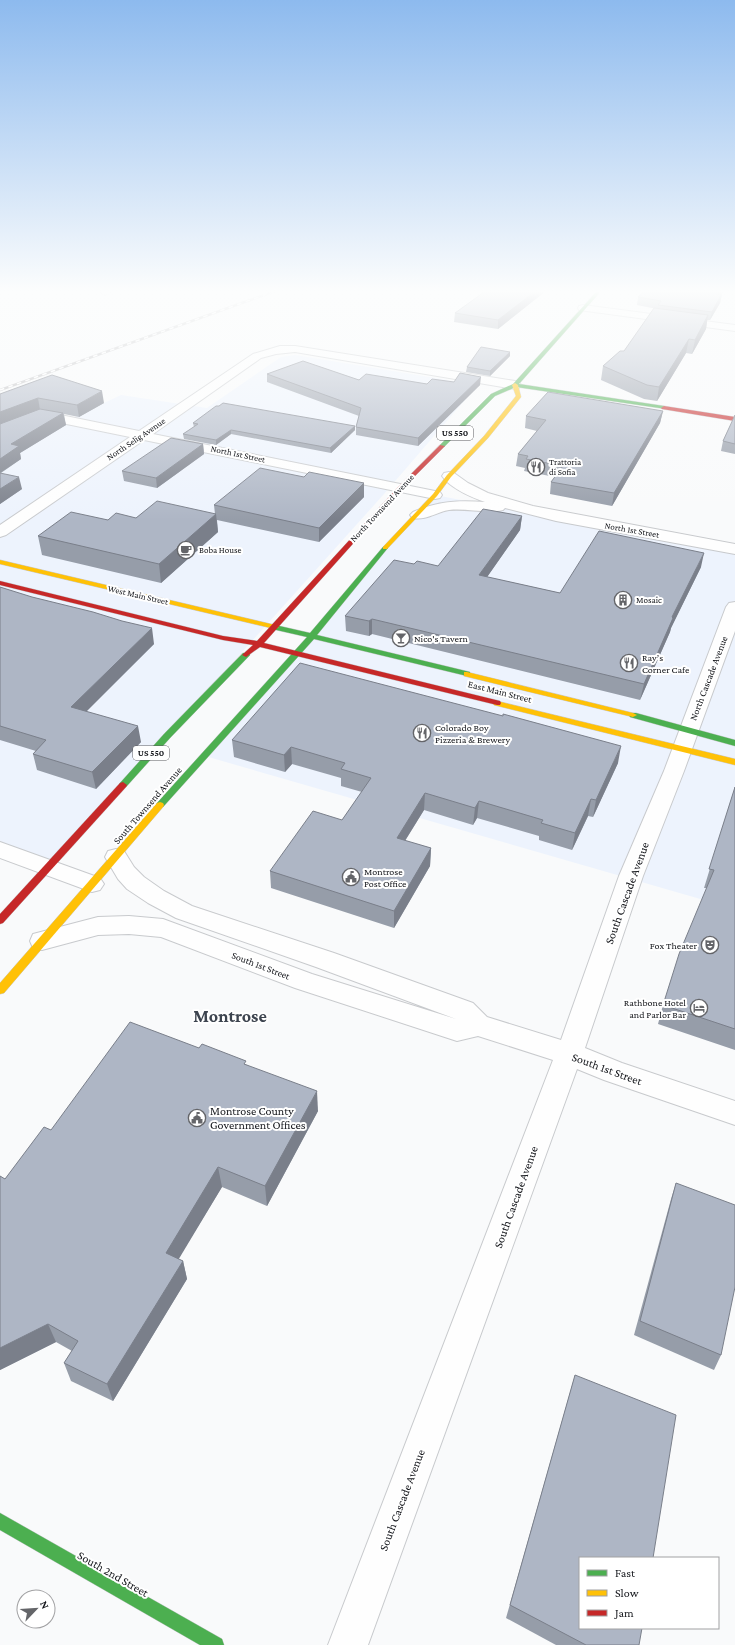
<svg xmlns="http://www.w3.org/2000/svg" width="735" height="1645" font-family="'Crimson Pro',serif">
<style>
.built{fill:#edf3fd}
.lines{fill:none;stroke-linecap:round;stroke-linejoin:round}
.street-casing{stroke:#c8cacd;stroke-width:2}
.fast-casing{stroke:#c8cacd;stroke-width:1}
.slow-casing{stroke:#c8cacd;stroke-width:1}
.jam-casing{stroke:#c8cacd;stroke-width:1}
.street{fill:#fefefe;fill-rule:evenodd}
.fast{fill:#4caf50;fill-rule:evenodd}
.slow{fill:#ffc107;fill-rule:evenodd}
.jam{fill:#c62828;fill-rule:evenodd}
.rail-casing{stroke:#bebec0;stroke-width:2.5}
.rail{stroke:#fff;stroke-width:1.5;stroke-dasharray:4.5;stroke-linecap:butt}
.wall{fill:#969da9}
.shaded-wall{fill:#7a7f8a}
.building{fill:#aeb6c5;stroke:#7a7f8a}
.labels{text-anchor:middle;stroke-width:4;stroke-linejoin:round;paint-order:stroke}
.shield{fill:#fff;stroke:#5a5b5f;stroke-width:1}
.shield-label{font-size:9px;font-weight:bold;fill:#13151a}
.far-street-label{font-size:9px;fill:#13151a;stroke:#fff}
.far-poi-label{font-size:9px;fill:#13151a;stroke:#fff;text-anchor:start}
.poi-label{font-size:10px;fill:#13151a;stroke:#fff;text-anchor:start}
.street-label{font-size:10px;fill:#13151a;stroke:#fff}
.near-street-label{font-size:12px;fill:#13151a;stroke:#fff}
.near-poi-label{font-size:12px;fill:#13151a;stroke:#fff;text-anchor:start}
.town-label{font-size:18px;font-weight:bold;fill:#3d444f;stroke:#fff}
</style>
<rect width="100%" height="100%" fill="#f9fafb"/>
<!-- built -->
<g class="built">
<path d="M295,355L478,385L384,494L48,868L0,850V408L64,422L121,395L207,408L281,357Z"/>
<path d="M435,495L735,553V909L205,756Z"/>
</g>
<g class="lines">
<defs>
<g id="street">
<path d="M102,290H113L105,295L100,292Z"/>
<path d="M583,305L735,325V331L579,310L578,308L579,306Z"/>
<path d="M280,346H295L515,381L519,382L521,385L519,388L515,389L295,352L276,354L261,358L153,434L435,491L440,492L442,495L440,498L435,499L144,440L6,535L0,537V525L130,437L42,419L0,436V427L41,411L139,431L253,354Z"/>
<path d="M449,472L454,473L468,483L488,493L533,506L735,544V554L556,521L505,508L503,510C486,514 467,508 449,510C437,512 425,521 413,518L410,515L413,512C437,501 459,500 485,502C471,497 451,489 442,476L444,473Z"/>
<path d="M735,602V631L684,771L643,876L585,1048L622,1063L735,1101V1125L604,1080L577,1069L368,1645H328L553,1060L478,1036L457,1041L295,988L161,937L129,934L98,935L42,950L33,948L30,941L33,934L98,917L129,916L163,919L312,974L456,1019L316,967L176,918L148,903L127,889L118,879L105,857L108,851L116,849L124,851L134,867L144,877L164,891L192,906L334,953L473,1003L487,1017L561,1040L619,876L664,771L726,607L729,603Z"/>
<path d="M0,842L100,878L104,884L100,890L92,892L0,858Z"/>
</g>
<g id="fast">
<path d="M598,290H602L519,384L664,406L667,408L666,409L516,387L495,396L444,447H440V445L491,394L513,384Z"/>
<path d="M385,546L388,548L387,549L317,635L470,672V676H467L314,639L163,807H157L156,805L157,803L307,637L272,629V625H275L310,633L383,547Z"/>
<path d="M243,653H249L250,655L170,738L126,787H120L119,785L120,783L164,734Z"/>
<path d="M630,713H636L735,740V746L630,717L629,715Z"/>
<path d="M0,1513L222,1639L224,1645H200L0,1530Z"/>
</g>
<g id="slow">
<path d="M515,383L518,385L521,397L488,438L451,477L437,496L387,549H383V547L433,494L447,475L484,436L516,396L512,385Z"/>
<path d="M0,560L275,625L279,627L275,629L0,564Z"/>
<path d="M464,672H467L633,713L637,715L633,717L464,676Z"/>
<path d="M494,701H497L735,759V765L494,705L493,703Z"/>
<path d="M160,802L163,803L164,805L163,807L4,993L0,994V983L157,803Z"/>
</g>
<g id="jam">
<path d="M664,406L735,417V421L662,409L661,408Z"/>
<path d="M440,445L445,446L402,489L264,643L500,701L501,703L500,705H497L260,647L246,657L242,655L253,645L223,640L0,585V581L223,636L257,641L398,487Z"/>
<path d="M123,782L127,785L126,787L3,923L0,924V914L120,783Z"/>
</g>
</defs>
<!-- street casing -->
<use href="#street" class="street-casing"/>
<!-- fast casing -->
<use href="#fast" class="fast-casing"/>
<!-- slow casing -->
<use href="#slow" class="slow-casing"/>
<!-- jam casing -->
<use href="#jam" class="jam-casing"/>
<!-- street -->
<use href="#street" class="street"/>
<!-- fast -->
<use href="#fast" class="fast"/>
<!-- slow -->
<use href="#slow" class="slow"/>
<!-- jam -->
<use href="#jam" class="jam"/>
<defs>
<path id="rail" d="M0,390L278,290"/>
</defs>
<!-- rail casing -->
<use href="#rail" class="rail-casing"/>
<!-- rail -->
<use href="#rail" class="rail"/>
</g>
<!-- wall -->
<g class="wall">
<path d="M547,290L498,329L454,322L455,313Z"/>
<path d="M642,292L722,294L720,303L710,320H707L706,329L692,354L686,353L657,401L644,399L601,380L603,366L624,351L657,309L637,305L638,297L642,294Z"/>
<path d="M510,356L490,376L466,372L467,367Z"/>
<path d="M267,374L427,384L454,382L480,385L418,446L356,435V427L359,416L267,382Z"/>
<path d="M0,394L104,403L79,417L64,414L66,425L20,453L21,459L1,473L22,489L0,504Z"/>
<path d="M663,411L660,423L612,506L550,494L551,482L555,477L524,471L525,468L516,466L518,454L537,431L525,428L526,416Z"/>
<path d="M735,415V454L721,451L723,441Z"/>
<path d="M193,423L355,426V430L331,453L231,434L216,445L184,439L183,434L194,427Z"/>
<path d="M203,444L204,454L157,488L124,481L122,471Z"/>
<path d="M304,477L364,483V497L319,542L217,520L218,532L161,583L42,555L38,536L108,520L136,518L215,514L214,505Z"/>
<path d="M522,516L520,530L487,577L560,593L701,567L671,628L670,632L640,700L372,634L369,636L346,631L345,616L438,566Z"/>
<path d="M0,587L154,644L86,711L141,742L96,789L37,770L33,754L36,751L0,740Z"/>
<path d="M232,740L618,763L593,817L588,816L572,850L539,840V836L477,818L473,825L424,810L405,841L431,848L430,866L394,928L271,888L270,871L342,820L362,792L341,786V778L292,764L285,772L234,757Z"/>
<path d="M735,787V1050L658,1024L663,1005L707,888H704Z"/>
<path d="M199,1048L247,1065L318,1111L267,1206L222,1187L178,1259L183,1261L187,1279L113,1401L71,1381L64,1363L72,1351L56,1342L0,1370V1176L5,1179L51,1130Z"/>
<path d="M676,1183L721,1355L714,1370L634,1335L671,1199Z"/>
<path d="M575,1375L639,1645H556L506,1618Z"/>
</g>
<!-- shaded-wall -->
<g class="shaded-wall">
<path d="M537,290H547L498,329V320Z"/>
<path d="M722,290H723L720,303L710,320L712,312L718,294Z"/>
<path d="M708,315L706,329L692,354L695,340Z"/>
<path d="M689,339L686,353L657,401L659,387Z"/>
<path d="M510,352V356L490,376V371Z"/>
<path d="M481,377L480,385L418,446V438Z"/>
<path d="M102,391L104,403L79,417L77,405Z"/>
<path d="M38,398L40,410L0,425V412Z"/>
<path d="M663,411L660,423L612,506L614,493Z"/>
<path d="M63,413L66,425L20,453L21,459L0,473V459L11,444Z"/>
<path d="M355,426V430L331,453L330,448Z"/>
<path d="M231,430V434L216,445V440Z"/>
<path d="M203,444L204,454L157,488L156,478Z"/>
<path d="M19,477L22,489L0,504V489Z"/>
<path d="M364,483V497L319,542V528Z"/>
<path d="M216,514L218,532L161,583L159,564Z"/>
<path d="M522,516L520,530L478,590L479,575Z"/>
<path d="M704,553L701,567L671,628L670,632L640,700L644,684L672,617Z"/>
<path d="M372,619V634L369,636V621Z"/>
<path d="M152,628L154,644L75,723L71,707Z"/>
<path d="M138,726L141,742L96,789L92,772Z"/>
<path d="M621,746L618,763L593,817L596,800Z"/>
<path d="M291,747L292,764L285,772L284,755Z"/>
<path d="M425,793L424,810L396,855L397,838Z"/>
<path d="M591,799L588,816L572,850L575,833Z"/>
<path d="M479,801L477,818L473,825L475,808Z"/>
<path d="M431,848L430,866L394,928V911Z"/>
<path d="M317,1091L318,1111L267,1206L265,1186Z"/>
<path d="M218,1167L222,1187L171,1272L166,1253Z"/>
<path d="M183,1261L187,1279L113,1401L107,1384Z"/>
<path d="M48,1324L56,1342L0,1370V1348Z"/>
</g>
<!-- building -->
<g class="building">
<path d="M487,290H537L498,320L455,313Z"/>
<path d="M644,290H722L718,294L721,295L712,312L658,305L661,301L638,297L644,292H642Z"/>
<path d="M654,308L708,315L695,340L689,339L659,387L647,385L603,366L620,351H624Z"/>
<path d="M481,347L510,352L490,371L467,367Z"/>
<path d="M303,361L359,380L366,374L427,384L432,379L454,382L460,373L481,377L418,438L356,427L361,408L267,374Z"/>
<path d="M52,375L102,391L77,405L38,398L0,412V394Z"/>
<path d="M548,392L663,411L614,493L551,482L563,466L526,459L528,456L518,454L546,420L526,416Z"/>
<path d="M223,403L355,426L330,448L231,430L216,440L183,434L198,424L193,423L216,406H219Z"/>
<path d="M40,409L63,413L11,444L19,446L0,459V424Z"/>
<path d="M735,415V444L723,441Z"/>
<path d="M171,438L203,444L156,478L122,471Z"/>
<path d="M260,468L304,477L309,472L364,483L319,528L214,505Z"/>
<path d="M0,473L19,477L0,489Z"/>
<path d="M157,501L216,514L159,564L38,536L71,512L108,520L116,513L136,518Z"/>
<path d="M483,509L522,516L479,575L560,593L599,531L704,553L672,617L673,618L644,684L372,619L369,621L345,616L394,560L414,564L417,561L438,566Z"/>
<path d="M0,587L32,597L93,612L122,621L152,628L71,707L138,726L92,772L33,754L46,740L0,726Z"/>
<path d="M300,663L503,716V714L621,746L596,800L591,799L575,833L541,823L543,820L479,801L475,808L425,793L397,838L431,848L394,911L270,871L313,811L342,820L371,778L341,769L345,763L291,747L284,755L232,740Z"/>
<path d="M735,787V1029L663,1005L679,954L714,870L709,869Z"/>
<path d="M130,1022L199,1048L202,1044L246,1061L244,1064L317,1091L265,1186L218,1167L166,1253L183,1261L107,1384L64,1363L78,1341L48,1324L0,1348V1176L5,1179L44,1127L51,1130Z"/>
<path d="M676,1183L735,1205V1287L721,1355L640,1321Z"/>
<path d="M575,1375L676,1415L653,1558H580V1628H642L639,1645H586L510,1605Z"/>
</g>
<!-- sky -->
<linearGradient id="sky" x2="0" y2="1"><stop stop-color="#8dbaee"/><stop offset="0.56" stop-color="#fcfdfd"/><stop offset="1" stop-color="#fcfdfd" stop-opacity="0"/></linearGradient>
<rect width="735" height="520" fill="url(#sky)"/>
<!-- icons -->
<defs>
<symbol id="restaurant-ring" viewBox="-11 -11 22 22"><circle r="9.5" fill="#fff" stroke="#646569" stroke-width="1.5"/><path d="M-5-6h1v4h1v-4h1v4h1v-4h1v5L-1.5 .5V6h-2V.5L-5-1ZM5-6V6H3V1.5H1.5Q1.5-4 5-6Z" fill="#646569"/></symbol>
<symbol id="cafe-ring" viewBox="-11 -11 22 22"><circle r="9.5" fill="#fff" stroke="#646569" stroke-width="1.5"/><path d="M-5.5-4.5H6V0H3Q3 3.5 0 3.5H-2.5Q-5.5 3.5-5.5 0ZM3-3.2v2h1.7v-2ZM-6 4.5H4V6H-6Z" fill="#646569"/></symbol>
<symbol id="building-ring" viewBox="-11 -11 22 22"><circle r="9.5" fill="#fff" stroke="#646569" stroke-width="1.5"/><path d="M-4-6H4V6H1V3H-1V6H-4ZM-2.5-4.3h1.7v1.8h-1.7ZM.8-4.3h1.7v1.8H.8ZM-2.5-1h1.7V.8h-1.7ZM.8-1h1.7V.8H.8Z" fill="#646569"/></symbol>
<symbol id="bar-ring" viewBox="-11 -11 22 22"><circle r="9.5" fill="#fff" stroke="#646569" stroke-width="1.5"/><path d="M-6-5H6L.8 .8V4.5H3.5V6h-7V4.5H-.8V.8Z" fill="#646569"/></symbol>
<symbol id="civic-ring" viewBox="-11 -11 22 22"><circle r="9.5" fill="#fff" stroke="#646569" stroke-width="1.5"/><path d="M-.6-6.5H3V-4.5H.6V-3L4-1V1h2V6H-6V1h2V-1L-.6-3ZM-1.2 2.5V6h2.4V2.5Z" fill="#646569"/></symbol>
<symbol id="theatre-ring" viewBox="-11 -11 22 22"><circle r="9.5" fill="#fff" stroke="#646569" stroke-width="1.5"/><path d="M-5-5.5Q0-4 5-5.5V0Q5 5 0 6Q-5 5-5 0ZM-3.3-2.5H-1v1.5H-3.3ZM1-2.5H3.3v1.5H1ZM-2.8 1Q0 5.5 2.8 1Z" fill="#646569"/></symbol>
<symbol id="hotel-ring" viewBox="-11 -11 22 22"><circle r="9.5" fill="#fff" stroke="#646569" stroke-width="1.5"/><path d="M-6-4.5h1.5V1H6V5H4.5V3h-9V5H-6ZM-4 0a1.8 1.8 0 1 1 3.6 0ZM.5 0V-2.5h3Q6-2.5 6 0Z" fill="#646569"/></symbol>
</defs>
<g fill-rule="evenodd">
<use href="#restaurant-ring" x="526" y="457" width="20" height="20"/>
<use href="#cafe-ring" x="176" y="540" width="20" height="20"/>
<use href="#building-ring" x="613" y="590" width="20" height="20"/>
<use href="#bar-ring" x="391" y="628" width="20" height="20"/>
<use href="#restaurant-ring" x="619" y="653" width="20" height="20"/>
<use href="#restaurant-ring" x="412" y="723" width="20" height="20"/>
<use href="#civic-ring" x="341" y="867" width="20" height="20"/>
<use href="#theatre-ring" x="700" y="935" width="20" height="20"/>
<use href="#hotel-ring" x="689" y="998" width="20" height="20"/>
<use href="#civic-ring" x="187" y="1108" width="20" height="20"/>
</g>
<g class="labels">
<!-- shield labels -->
<g class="shield">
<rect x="437" y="426" width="36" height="14" rx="3"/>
<rect x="133" y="746" width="36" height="14" rx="3"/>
</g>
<g class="shield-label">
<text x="455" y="436">US 550</text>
<text x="151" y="756">US 550</text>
</g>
<!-- far-street labels -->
<g class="far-street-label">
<text transform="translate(136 439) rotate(-34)" y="3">North Selig Avenue</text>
<text transform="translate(238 454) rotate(12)" y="3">North 1st Street</text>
<text transform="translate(382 508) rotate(-47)" y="3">North Townsend Avenue</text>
<text transform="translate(632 530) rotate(10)" y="3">North 1st Street</text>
<text transform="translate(138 595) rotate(13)" y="3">West Main Street</text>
</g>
<!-- far-poi labels -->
<g class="far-poi-label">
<text x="549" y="465">Trattoria<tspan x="549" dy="10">di Sofia</tspan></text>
<text x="199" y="553">Boba House</text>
<text x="636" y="603">Mosaic</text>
</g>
<!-- poi labels -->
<g class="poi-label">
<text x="414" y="642">Nico's Tavern</text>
<text x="642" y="661">Ray’s<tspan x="642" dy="12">Corner Cafe</tspan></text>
<text x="435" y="731">Colorado Boy<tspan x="435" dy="12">Pizzeria &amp; Brewery</tspan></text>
<text x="364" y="875">Montrose<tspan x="364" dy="12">Post Office</tspan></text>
<text x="697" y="949" text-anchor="end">Fox Theater</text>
<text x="686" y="1006" text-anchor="end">Rathbone Hotel<tspan x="686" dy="12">and Parlor Bar</tspan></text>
</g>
<!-- street labels -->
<g class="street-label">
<text transform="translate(708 678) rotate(-69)" y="4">North Cascade Avenue</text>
<text transform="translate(500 691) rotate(14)" y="4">East Main Street</text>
<text transform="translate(147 805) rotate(-49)" y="4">South Townsend Avenue</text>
<text transform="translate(261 965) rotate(21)" y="4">South 1st Street</text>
</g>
<!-- near-street labels -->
<g class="near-street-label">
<text transform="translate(627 893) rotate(-70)" y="4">South Cascade Avenue</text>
<text transform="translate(607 1069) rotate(20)" y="4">South 1st Street</text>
<text transform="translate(516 1197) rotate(-70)" y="4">South Cascade Avenue</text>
<text transform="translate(402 1500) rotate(-69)" y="4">South Cascade Avenue</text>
<text transform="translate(113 1574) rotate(30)" y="4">South 2nd Street</text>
</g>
<!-- near-poi labels -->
<g class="near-poi-label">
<text x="210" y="1115">Montrose County<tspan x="210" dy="14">Government Offices</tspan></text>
</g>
<!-- town labels -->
<g class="town-label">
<text x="230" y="1022">Montrose</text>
</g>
</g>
<!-- legend -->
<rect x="579" y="1557" width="140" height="72" fill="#ffffff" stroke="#a1a1a3"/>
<rect x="587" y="1570" width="20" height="6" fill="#4caf50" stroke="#a1a1a3"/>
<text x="615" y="1577" font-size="12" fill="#13151a">Fast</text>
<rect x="587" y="1590" width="20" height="6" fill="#ffc107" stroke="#a1a1a3"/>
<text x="615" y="1597" font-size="12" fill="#13151a">Slow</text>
<rect x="587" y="1610" width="20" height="6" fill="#c62828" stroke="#a1a1a3"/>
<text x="615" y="1617" font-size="12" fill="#13151a">Jam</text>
<!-- north arrow -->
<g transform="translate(36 1609) rotate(65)"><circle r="19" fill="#ffffff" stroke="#a1a1a3"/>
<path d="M0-3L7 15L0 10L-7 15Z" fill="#646569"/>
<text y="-6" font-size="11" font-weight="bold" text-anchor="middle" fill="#13151a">N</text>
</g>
</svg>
